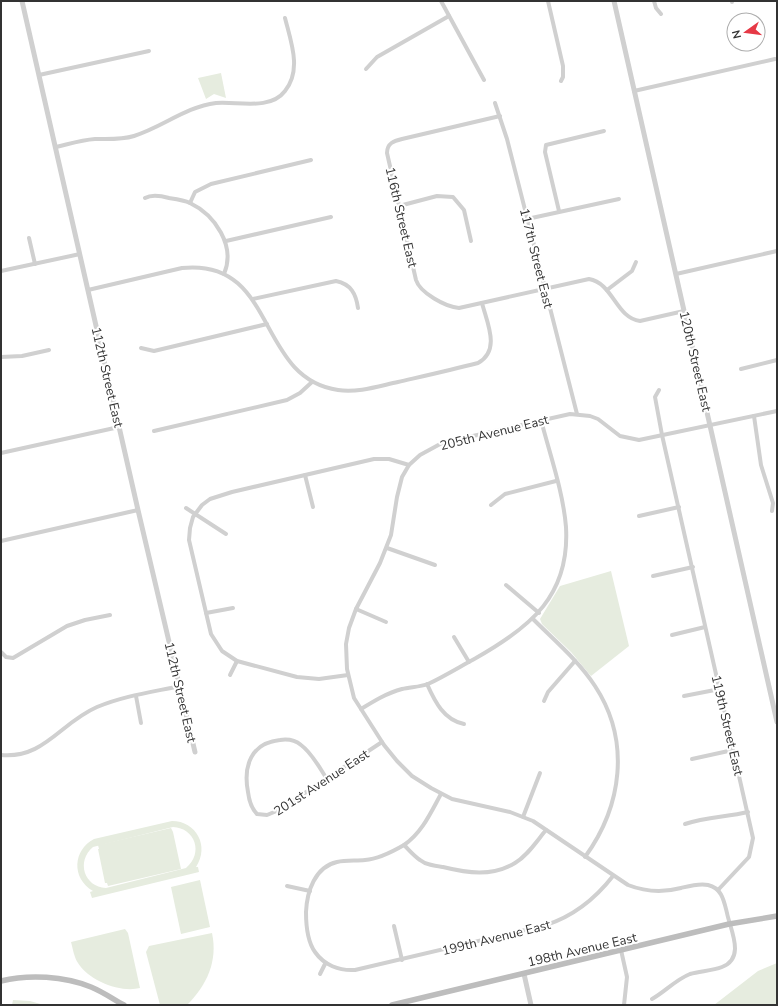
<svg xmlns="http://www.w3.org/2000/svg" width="778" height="1006" font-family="'Nunito Sans',sans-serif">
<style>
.green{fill:#e6ecdf;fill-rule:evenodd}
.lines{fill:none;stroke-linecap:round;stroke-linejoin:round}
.minor{stroke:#d0d0d0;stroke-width:4}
.tertiary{stroke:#d0d0d0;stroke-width:5}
.secondary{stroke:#bdbdbd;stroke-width:5.5}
.labels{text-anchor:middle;stroke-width:4;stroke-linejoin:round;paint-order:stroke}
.street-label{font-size:13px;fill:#333;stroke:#fff}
</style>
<rect width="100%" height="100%" fill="#fff"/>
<!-- green -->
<g class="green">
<path d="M221,73L226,98L214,94L206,99L198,78Z"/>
<path d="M611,571L629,646L591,676L571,652L542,624L540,619L560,586Z"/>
<path d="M172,821C196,821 210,846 196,867H198L199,872L92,898L90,892L93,891C71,878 73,850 94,839ZM173,827C195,828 204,853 186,868L106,888C84,887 76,861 93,847Z"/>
<path d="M171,828L173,832L181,869L108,886L107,883H105L98,849H99L98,845Z"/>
<path d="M200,880L210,927L181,934L171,887Z"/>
<path d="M125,929L128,933L140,988C121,993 89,981 78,963C74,957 73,949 71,942Z"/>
<path d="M212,933C218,961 207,985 187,1005H160L146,952L149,946Z"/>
<path d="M777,963V1005H714L758,971Z"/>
<path d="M13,1000L30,1001L44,1005H12Z"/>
</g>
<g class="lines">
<!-- minor -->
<g class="minor">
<path d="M441,1L484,80"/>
<path d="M548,1L563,66V77L561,81"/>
<path d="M654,1L656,8L661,14"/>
<path d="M732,2V1"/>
<path d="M366,69L377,57L449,16"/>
<path d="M39,75L149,51"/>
<path d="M634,91L775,59"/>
<path d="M495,103L507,139L577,414"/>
<path d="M500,116L402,139C394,141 387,143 387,153L416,280C420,293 446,307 459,308L589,279C613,283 616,318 640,321L684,311"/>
<path d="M56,147C69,144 81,140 95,139C108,139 121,140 134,136C163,127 185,107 216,103C237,101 270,111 285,91C302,70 291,42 285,18"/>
<path d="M145,198C152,194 162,196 169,198C176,199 184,200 190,203C215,215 236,246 224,274"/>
<path d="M190,203L195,192L211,184L311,160"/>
<path d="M399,206L437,196L453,197L464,210L471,241"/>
<path d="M559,211L545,152L546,145L604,131"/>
<path d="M527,219L619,199"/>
<path d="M29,238L35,264"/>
<path d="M226,241L331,217"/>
<path d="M1,271L80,254"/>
<path d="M676,274L777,251"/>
<path d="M88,290L182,268C278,258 255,378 338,390C358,393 379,386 398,382C424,376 451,370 478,363C501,350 487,323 482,303"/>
<path d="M607,290L632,271L636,262"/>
<path d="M253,299L336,281C351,284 356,294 358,308"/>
<path d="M141,348L154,351L267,324"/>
<path d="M1,357L22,356L49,350"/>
<path d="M741,369L777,360"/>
<path d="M659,390L655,397L662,435L753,838L749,857L718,890"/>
<path d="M754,416L761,465L773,503L772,511"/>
<path d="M154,431L287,400L300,393L312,382"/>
<path d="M1,453L119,427"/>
<path d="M305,475L313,507"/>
<path d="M491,505L505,494L556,481"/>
<path d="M186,508L226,534"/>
<path d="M639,516L679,507"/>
<path d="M1,541L138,510"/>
<path d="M387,548L435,565"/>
<path d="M653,576L693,567"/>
<path d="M506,585L539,613"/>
<path d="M356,609L386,622"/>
<path d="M206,613L233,608"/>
<path d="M533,619C554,640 579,661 595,686C631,741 622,806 585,857"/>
<path d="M672,635L705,627"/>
<path d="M454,637L469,662"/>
<path d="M1,652L6,657L13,658L67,626L85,620L110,615"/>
<path d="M230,675L237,661"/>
<path d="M348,675L319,679L297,677L237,661L222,651L211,634L189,540L190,528L193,517L202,505L210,499L232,492L374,459H389L409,465"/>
<path d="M427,684C435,702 444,720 464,724"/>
<path d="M136,696L141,723"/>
<path d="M684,696L720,689"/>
<path d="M544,701L548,692L575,661"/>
<path d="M361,709C374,701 387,693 402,689C410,687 420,687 428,684C445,676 461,666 476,658C531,627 570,595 566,527C563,491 550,455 541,420"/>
<path d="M1,755C44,759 60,723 97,707C123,696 152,692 180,686"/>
<path d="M692,759L733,750"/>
<path d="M327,779C319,767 312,753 301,745C295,740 287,739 280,740C251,743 243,766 248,792C249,800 251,808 257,814L267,815L279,810L382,742"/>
<path d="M441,794C431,812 422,833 404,845C392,852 378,859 365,860C356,861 346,860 337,862C315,867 307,891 306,912C306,926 307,941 315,952C324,965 339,971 355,970L546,925C574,916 595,899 613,876"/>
<path d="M523,817L540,773"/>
<path d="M685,824C706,817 727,817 748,812"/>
<path d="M404,845C409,850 414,856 420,860C426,865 435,866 443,867C467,873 492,877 515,863C528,855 536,842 546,830"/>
<path d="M287,886L310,891"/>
<path d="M394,926L402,960"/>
<path d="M621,950L627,977L624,1005"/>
<path d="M320,974L325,964"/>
<path d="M652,999C665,992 675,980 690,974C700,971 712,971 722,967C746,958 730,929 727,913C724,901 722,888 708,885C699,883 689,886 681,888C662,893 646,892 628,885L533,821L510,812L452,799L431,788L412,776L397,761L384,745L354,698L347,669L346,644L349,628L356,609L380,563L391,535L397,497L402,477L409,465L420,455L442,443L570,414L590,416L598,419L620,436L639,440L777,411"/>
</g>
<!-- tertiary -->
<g class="tertiary">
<path d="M22,1L138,510L195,752"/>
<path d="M614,1L777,722"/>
<path d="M524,974L531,1005"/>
</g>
<!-- secondary -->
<g class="secondary">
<path d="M1,981C29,974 64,976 91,987C103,992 113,999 124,1005"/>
<path d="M392,1005L729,924L777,916"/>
</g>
</g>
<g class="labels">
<!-- street labels -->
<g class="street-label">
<text transform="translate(402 217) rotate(77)" y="5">116th Street East</text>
<text transform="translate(537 258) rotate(76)" y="5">117th Street East</text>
<text transform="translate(696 361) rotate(77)" y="5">120th Street East</text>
<text transform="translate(108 377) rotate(77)" y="5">112th Street East</text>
<text transform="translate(494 432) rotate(-14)" y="5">205th Avenue East</text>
<text transform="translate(181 692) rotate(77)" y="5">112th Street East</text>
<text transform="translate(728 725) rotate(77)" y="5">119th Street East</text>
<text transform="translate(321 782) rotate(-33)" y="5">201st Avenue East</text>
<text transform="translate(496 937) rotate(-14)" y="5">199th Avenue East</text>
<text transform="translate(582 949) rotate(-13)" y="5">198th Avenue East</text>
</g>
</g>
<!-- border -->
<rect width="778" height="1006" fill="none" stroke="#333333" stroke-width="4"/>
<!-- north arrow -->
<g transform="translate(746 32) rotate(256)"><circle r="19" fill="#ffffff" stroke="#adadad"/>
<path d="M0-3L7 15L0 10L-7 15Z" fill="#e63946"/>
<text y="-6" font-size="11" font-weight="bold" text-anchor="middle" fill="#333333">N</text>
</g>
</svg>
